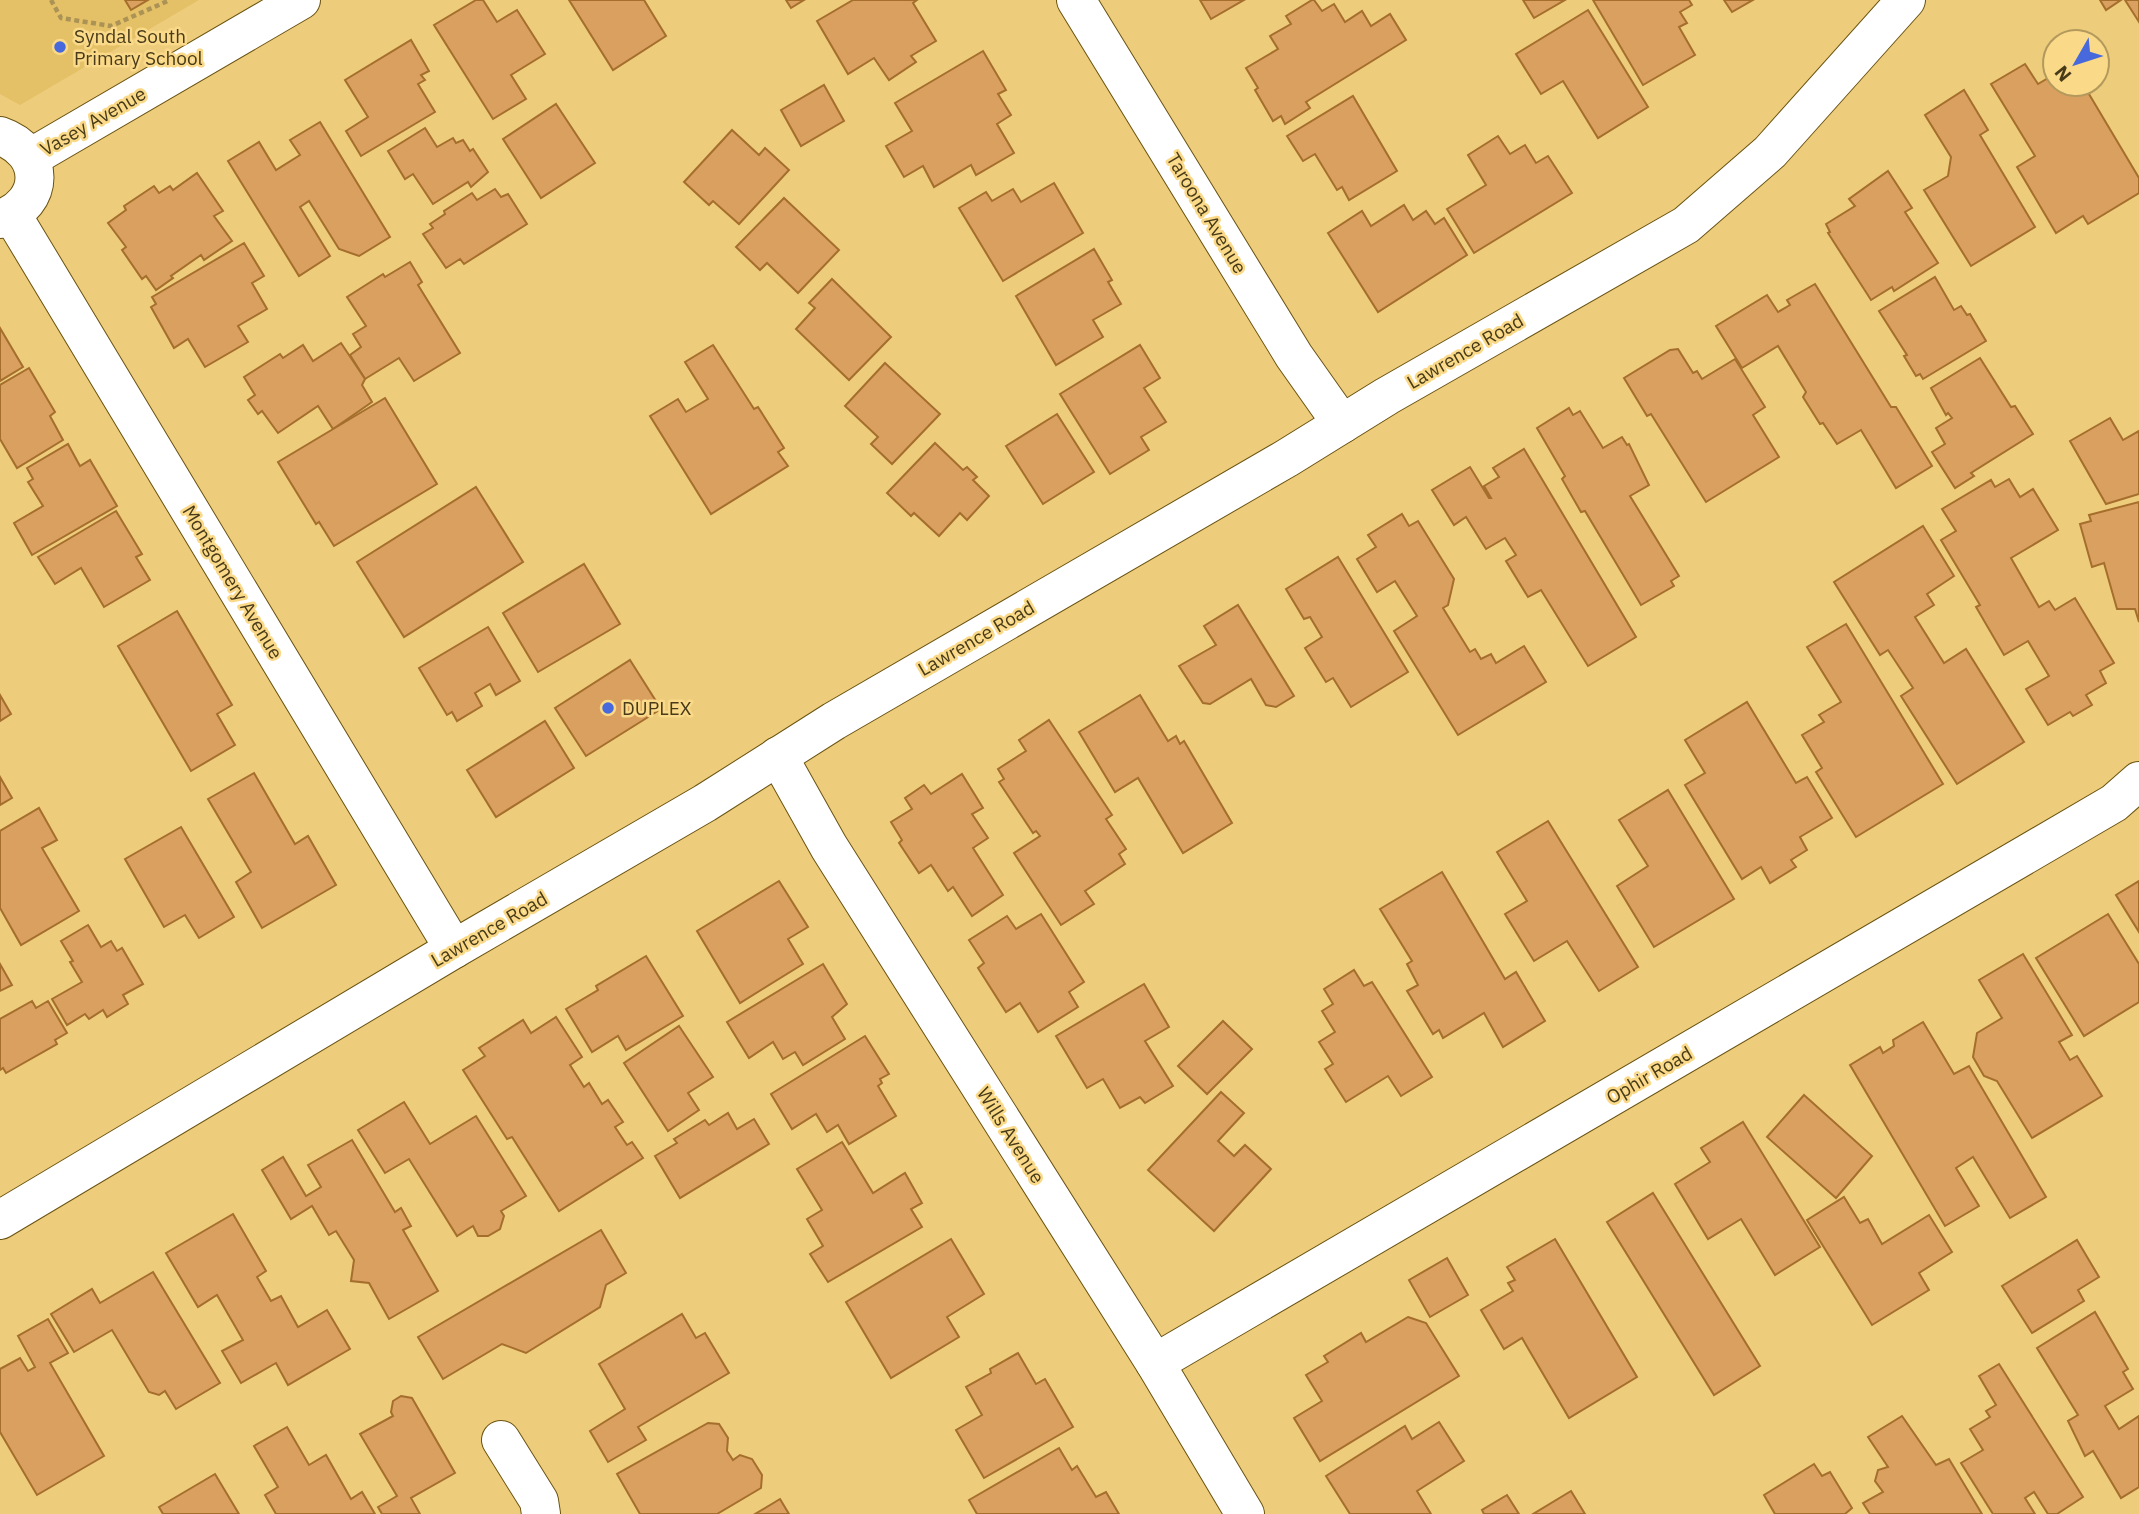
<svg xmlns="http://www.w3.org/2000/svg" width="2139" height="1514" font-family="'IBM Plex Sans',sans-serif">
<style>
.built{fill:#e4c066}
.building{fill:#d9a060;stroke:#a56e2c;stroke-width:2}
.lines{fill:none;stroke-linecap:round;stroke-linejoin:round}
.minor-casing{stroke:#6a5311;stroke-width:40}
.path{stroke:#ab9255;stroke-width:4.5;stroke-dasharray:5 3.5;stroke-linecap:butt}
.minor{stroke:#fff;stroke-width:38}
.poi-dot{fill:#4769dc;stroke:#fad988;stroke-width:2.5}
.labels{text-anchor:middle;stroke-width:5;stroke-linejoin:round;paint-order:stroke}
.poi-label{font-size:19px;fill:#483b19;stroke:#fad988;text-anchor:start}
.street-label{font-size:19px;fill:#483b19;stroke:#fad988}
</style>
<rect width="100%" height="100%" fill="#edcc7c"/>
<!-- built -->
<path class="built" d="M0,0H199L20,105L0,94Z"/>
<!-- building -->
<g class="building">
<path d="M125,0H148L131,10Z"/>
<path d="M476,0H483L497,22L517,10L545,54L511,75L526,99L493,119L434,25Z"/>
<path d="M569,0H644L666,36L613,70Z"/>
<path d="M786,0H804L791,8Z"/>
<path d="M853,0H917L913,3L936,41L911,56L916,62L889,80L874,58L848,74L817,21Z"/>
<path d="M1200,0H1244L1211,19Z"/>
<path d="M1312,0H1314L1322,11L1334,4L1345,22L1362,11L1371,26L1390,14L1406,40L1306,102L1310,108L1285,124L1281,116L1273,121L1255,90L1258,88L1246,68L1278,49L1270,36L1291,24L1286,16Z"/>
<path d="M1523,0H1565L1534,18Z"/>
<path d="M1593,0H1689L1692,5L1680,12L1687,23L1679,27L1695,55L1643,85Z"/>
<path d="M1724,0H1753L1732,12Z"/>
<path d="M2100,0H2121L2106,10Z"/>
<path d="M2125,0H2139V22Z"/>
<path d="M1588,10L1648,107L1598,138L1563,81L1541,94L1516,54Z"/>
<path d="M411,40L429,71L421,75L425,80L418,84L435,112L361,156L346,131L368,117L345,80Z"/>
<path d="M983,51L1006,90L998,94L1011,115L997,124L1014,153L976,175L971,165L934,187L923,166L904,177L886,146L912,131L895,103Z"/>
<path d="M2025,64L2038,84L2055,74V84H2083L2139,178V193L2088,224L2083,216L2056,233L2017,167L2035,156L1991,84Z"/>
<path d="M824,85L844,121L801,146L781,110Z"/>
<path d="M1964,90L1988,130L1980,135L2035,227L1971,266L1924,190L1948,176L1951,157L1925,115Z"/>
<path d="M1353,96L1397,171L1349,200L1342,187L1337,190L1315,154L1303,161L1287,136Z"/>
<path d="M556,104L595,163L541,198L503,139Z"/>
<path d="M320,122L390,237L359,256L339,249L309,201L300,207L330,256L299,276L228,161L259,142L276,170L300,155L290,140Z"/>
<path d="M425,128L437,147L453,138L456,143L463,140L470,151L473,149L488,172L471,187L468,182L433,204L413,174L405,179L388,151Z"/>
<path d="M732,130L759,155L765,148L789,170L739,224L713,201L709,205L684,182Z"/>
<path d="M1498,136L1510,154L1525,145L1536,163L1548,156L1572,193L1474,253L1447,209L1486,185L1468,155Z"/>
<path d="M1888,171L1912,208L1905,212L1938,263L1894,291L1892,287L1871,300L1828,233L1830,232L1826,224L1855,206L1849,199Z"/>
<path d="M197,173L223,211L214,216L232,241L204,260L201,255L171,276L173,278L156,290L146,276L142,279L122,250L126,247L108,223L126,210L124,206L154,186L159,193L170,186L173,190Z"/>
<path d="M1054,183L1083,233L1003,281L959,208L986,192L992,201L1013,189L1021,202Z"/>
<path d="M495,189L501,197L508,194L527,224L464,264L460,259L446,268L423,234L433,228L430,224L445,214L444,211L472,193L477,200Z"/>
<path d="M784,198L839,250L798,293L767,263L760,270L736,247Z"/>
<path d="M1404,205L1413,220L1426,211L1435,224L1444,218L1467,255L1378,312L1328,233L1362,211L1371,226Z"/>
<path d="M244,243L264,276L252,283L267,309L238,326L248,342L205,367L188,339L174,348L151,307L156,304L152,297Z"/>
<path d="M1094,249L1112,280L1108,282L1121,304L1093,320L1103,337L1056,365L1016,296Z"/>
<path d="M410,262L422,282L418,285L460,353L414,381L399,358L365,379L350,355L361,347L353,334L366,326L347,297L383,274L385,277Z"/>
<path d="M1935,277L1954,310L1961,306L1967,315L1970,314L1986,341L1923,379L1920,374L1916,376L1904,356L1907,355L1879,311Z"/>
<path d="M832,279L891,337L849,380L796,329L815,308L809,303Z"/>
<path d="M1815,284L1891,407H1896L1932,466L1896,488L1861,430L1837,444L1823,423L1820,424L1803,397L1806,392L1778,346L1742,368L1716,326L1767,295L1778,312L1790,305L1787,300Z"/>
<path d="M0,328L23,367L0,381Z"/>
<path d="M341,343L365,379L362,385L372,402L333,429L318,406L278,433L262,411L258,414L248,400L255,395L244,377L280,354L283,358L303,345L313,361Z"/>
<path d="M713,345L754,409L758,407L784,448L778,452L788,466L711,514L650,416L678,399L686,412L708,399L685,362Z"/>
<path d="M1140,345L1160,378L1144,388L1166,422L1141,437L1149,450L1110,474L1060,394Z"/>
<path d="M1678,349L1693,373L1697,371L1702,379L1735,359L1765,407L1753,415L1779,457L1706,502L1651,414L1647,416L1624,378L1670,350Z"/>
<path d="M1980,358L2011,407L2015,406L2033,434L1971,473L1974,476L1955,488L1932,452L1945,444L1936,428L1952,418L1948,413L1946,415L1931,388Z"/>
<path d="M885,363L940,414L892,464L871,444L878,437L845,406Z"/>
<path d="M29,368L55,412L50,416L63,440L17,468L0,439V385Z"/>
<path d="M385,398L437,484L334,546L319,522L316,524L278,462Z"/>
<path d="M1569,408L1573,415L1580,411L1603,448L1622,437L1627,445L1629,444L1649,485L1630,496L1679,576L1671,581L1674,586L1641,605L1585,511L1581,512L1562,479L1565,476L1537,428Z"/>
<path d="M1057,414L1094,472L1043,504L1006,446Z"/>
<path d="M2110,418L2123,440L2139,431V494L2106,504L2070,441Z"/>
<path d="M935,443L963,470L967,467L977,477L973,480L989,496L967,520L960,513L939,536L914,513L911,516L887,493Z"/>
<path d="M68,444L80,466L90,460L117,506L32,555L14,523L43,506L28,482L33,479L27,468Z"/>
<path d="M1524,449L1636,637L1588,666L1541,590L1528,597L1506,561L1516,555L1505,538L1486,549L1466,517L1454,525L1432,490L1470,467L1489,498H1491L1484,486L1499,477L1493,468Z"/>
<path d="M2009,479L2020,497L2033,489L2058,530L2011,558L2039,607L2049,601L2055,610L2075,598L2114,663L2100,671L2106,683L2086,695L2092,705L2073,716L2070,712L2048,725L2026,689L2049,676L2028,641L2004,655L1976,607L1980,605L1941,540L1956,531L1942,509L1991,480L1995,487Z"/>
<path d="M476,487L523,562L404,637L357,562Z"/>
<path d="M2139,502V622L2135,609H2117L2104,563L2092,567L2080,524L2091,521L2089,515Z"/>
<path d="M116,511L142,554L136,557L150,580L104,607L81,568L55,584L38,557Z"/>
<path d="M1402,514L1409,526L1418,521L1454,579L1448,605L1443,608L1470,652L1475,649L1481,659L1491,654L1496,663L1524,646L1546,682L1458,735L1394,631L1417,616L1395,581L1377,592L1357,559L1376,547L1368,535Z"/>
<path d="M1923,526L1954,576L1927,594L1934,605L1915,617L1944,663L1966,649L2024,742L1957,784L1901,696L1913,688L1888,650L1880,655L1834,582Z"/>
<path d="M1338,557L1408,672L1351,707L1333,678L1326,682L1305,648L1322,637L1310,617L1304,619L1286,589Z"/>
<path d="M584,564L620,624L538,672L503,613Z"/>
<path d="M1238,605L1294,696L1276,707L1266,705L1251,679L1210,704L1203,703L1179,666L1216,645L1204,626Z"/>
<path d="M177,611L232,705L217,714L235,745L191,771L118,646Z"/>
<path d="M1846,624L1943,784L1856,837L1816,772L1822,768L1802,735L1824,722L1819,715L1841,702L1807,647Z"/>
<path d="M488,627L520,681L496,695L490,684L475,693L482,706L457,721L452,712L447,715L419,668Z"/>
<path d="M630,660L661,709L586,756L555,708Z"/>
<path d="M0,695L11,714L0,721Z"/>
<path d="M1140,695L1168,741L1176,736L1180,744L1184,741L1232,823L1183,853L1138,778L1115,792L1079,732Z"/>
<path d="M1747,702L1796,783L1807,777L1832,818L1800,837L1807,850L1791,860L1796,867L1770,883L1761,867L1742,879L1685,785L1705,773L1685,740Z"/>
<path d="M1049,720L1112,815L1106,819L1126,849L1119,854L1125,864L1085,891L1094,904L1061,925L1014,853L1040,836L1036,831L1033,833L999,782L1004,779L998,769L1026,751L1019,740Z"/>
<path d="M545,721L574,768L496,817L467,770Z"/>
<path d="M254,773L295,844L308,836L336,885L262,928L236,882L251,872L208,799Z"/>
<path d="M962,774L983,808L972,814L988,838L973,848L1003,895L972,916L953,887L948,891L931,865L919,873L899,843L902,840L891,822L912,809L905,798L924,785L931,794Z"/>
<path d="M0,777L12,798L0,805Z"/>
<path d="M1668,790L1734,899L1654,947L1617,886L1648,866L1619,820Z"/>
<path d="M39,808L57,840L42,848L79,911L21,945L0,908V831Z"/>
<path d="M1548,821L1638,967L1599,991L1567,941L1534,961L1505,914L1527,901L1497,852Z"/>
<path d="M181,827L234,917L199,938L185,915L164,927L125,859Z"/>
<path d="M1442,872L1505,979L1516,972L1545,1021L1503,1047L1484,1013L1443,1038L1439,1030L1433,1034L1407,991L1418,985L1407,964L1412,961L1380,909Z"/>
<path d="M779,881L808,927L788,939L803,964L740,1003L697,931Z"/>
<path d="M2139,881V932L2116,895Z"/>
<path d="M1041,914L1084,982L1069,992L1078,1007L1038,1032L1020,1003L1006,1012L978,968L984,963L969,940L1007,916L1016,929Z"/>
<path d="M2108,914L2139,964V1002L2084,1036L2036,958Z"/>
<path d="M88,925L101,947L111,941L117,951L122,948L143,984L123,995L128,1004L107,1017L103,1010L89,1019L85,1014L67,1025L52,999L82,982L70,962L73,961L61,941Z"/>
<path d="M2023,954L2072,1035L2059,1042L2070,1060L2077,1056L2102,1096L2032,1138L1997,1081L1984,1076L1973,1057L1977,1033L2002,1018L1979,980Z"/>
<path d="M646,956L683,1016L626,1050L618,1036L592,1052L566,1009L598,990L596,986Z"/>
<path d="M0,964L12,985L0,991Z"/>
<path d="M823,964L847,1004L832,1017L845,1039L803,1065L795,1052L783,1059L773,1042L749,1058L727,1022Z"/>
<path d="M1354,970L1364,986L1372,982L1432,1077L1401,1096L1388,1076L1346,1102L1325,1069L1333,1064L1319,1042L1335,1032L1322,1011L1333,1004L1324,989Z"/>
<path d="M1144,984L1169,1027L1145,1041L1173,1086L1145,1103L1140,1097L1120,1108L1103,1079L1087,1088L1056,1036Z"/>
<path d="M32,1001L36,1008L48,1001L67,1033L55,1040L57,1044L6,1073L3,1068L0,1070V1019Z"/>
<path d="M556,1017L582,1057L570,1065L584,1087L589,1083L602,1104L608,1100L623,1122L615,1127L627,1145L632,1142L643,1158L559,1211L512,1137L507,1139L463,1070L485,1056L479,1048L523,1020L531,1033Z"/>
<path d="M1223,1021L1252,1049L1207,1094L1178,1066Z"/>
<path d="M1923,1022L1954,1074L1969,1066L2046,1197L2010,1218L1973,1157L1956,1168L1979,1206L1945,1226L1850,1065L1880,1047L1883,1053L1894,1046L1893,1040Z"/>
<path d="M679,1026L713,1077L688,1093L699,1110L668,1131L624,1063Z"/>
<path d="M865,1036L889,1074L880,1079L882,1083L878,1086L896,1116L849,1144L838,1125L827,1132L816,1114L792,1129L771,1094Z"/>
<path d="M1221,1092L1244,1113L1218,1141L1234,1156L1245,1145L1271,1169L1214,1231L1148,1170Z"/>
<path d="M1804,1095L1872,1156L1836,1198L1767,1137Z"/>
<path d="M404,1102L430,1144L476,1116L526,1196L501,1211L504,1216L500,1229L488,1236H478L473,1226L457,1236L409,1159L385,1173L358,1130Z"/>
<path d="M728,1113L737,1129L754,1119L769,1144L680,1198L655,1156L677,1143L674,1139L705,1120L709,1125Z"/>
<path d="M1743,1122L1820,1247L1775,1275L1741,1219L1708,1239L1675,1184L1710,1162L1701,1148Z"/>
<path d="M352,1140L395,1212L401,1208L411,1226L403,1230L438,1291L389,1319L369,1283L351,1281L354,1260L336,1231L329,1235L312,1206L291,1219L262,1170L283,1157L306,1196L321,1187L308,1165Z"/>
<path d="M842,1142L873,1193L905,1173L922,1203L911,1209L922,1227L828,1282L810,1254L823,1246L807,1219L822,1210L797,1169Z"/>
<path d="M1653,1193L1760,1366L1714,1395L1607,1222Z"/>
<path d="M1844,1197L1860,1223L1868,1219L1882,1244L1929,1215L1952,1252L1919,1273L1929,1290L1872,1325L1807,1220Z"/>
<path d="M233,1214L266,1271L257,1277L271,1301L281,1296L298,1327L327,1310L350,1349L288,1385L276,1363L241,1383L222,1351L243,1340L217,1295L198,1307L166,1253Z"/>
<path d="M601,1230L626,1273L606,1285L600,1307L526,1353L502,1344L443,1379L418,1337Z"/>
<path d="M951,1239L984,1294L947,1317L959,1337L891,1378L846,1302Z"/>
<path d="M1555,1239L1637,1377L1569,1418L1522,1338L1504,1349L1481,1310L1513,1291L1508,1283L1515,1280L1507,1267Z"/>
<path d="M2077,1240L2099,1277L2078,1290L2084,1301L2032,1333L2002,1286Z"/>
<path d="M1447,1258L1468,1295L1430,1317L1409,1280Z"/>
<path d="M153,1272L220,1383L176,1409L165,1391L159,1395L149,1392L112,1330L74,1352L51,1314L92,1289L100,1303Z"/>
<path d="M2095,1312L2128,1369L2123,1372L2133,1389L2105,1406L2119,1429L2139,1416V1487L2121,1498L2093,1451L2085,1456L2068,1421L2078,1415L2037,1348Z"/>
<path d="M682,1314L696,1338L705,1333L729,1373L638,1427L646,1440L608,1462L590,1431L625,1409L599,1364Z"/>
<path d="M1408,1317L1426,1323L1459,1376L1320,1461L1294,1418L1322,1401L1306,1375L1328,1362L1324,1356L1361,1333L1366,1342Z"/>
<path d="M48,1319L68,1353L50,1363L104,1456L37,1495L0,1432V1369L20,1358L28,1371L35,1367L18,1336Z"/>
<path d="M1018,1353L1036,1384L1045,1379L1073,1427L984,1478L956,1430L982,1415L966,1387L991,1373L990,1369Z"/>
<path d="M1999,1364L2083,1497L2057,1514H2048L2034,1492L2025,1498L2035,1514H1993L1961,1463L1983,1450L1970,1429L1990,1417L1986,1411L1996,1405L1979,1376Z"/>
<path d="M401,1396L412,1398L455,1473L411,1498L420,1514H382L378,1507L397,1496L360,1434L393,1416L391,1412L393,1401Z"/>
<path d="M1902,1416L1936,1465L1949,1459L1982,1514H1870L1863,1503L1883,1492L1875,1481L1878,1470L1888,1467L1868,1437Z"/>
<path d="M1439,1422L1464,1461L1417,1491L1431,1514H1350L1326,1476L1405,1426L1412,1439Z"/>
<path d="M708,1423L719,1424L728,1438L727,1451L733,1460L740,1455L752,1459L762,1475L761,1488L717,1514H640L617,1474Z"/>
<path d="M287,1427L309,1465L326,1455L351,1499L362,1492L375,1514H276L265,1495L278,1487L254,1446Z"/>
<path d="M1059,1448L1072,1470L1077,1466L1096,1497L1106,1492L1119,1514H977L969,1500Z"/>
<path d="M1814,1464L1822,1476L1830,1472L1852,1508L1845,1514H1775L1764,1495Z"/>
<path d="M215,1474L239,1514H163L159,1507Z"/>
<path d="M1571,1491L1585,1514H1533Z"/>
<path d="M1507,1495L1519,1514H1484L1482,1510Z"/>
<path d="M780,1499L789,1514H755Z"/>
</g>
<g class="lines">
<defs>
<g id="minor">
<path d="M1076,0L1294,356L1342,424"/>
<path d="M0,136C46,152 46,203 0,219"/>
<path d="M30,158L301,0"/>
<path d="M12,215L454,949"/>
<path d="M778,756L829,847L1155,1363L1245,1514"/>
<path d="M0,1220L454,949L705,803L834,721L1287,458L1387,396L1686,225L1770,152L1906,0"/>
<path d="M1155,1363L2114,803L2139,781"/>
<path d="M501,1440L539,1501L541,1514"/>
</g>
</defs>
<!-- minor casing -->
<use href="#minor" class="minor-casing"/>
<!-- path -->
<path class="path" d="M51,0L61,18L111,26L170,0"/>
<!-- minor -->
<use href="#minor" class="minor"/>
</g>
<!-- markers -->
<g class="poi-dot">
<circle cx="60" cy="47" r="7"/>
<circle cx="608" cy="708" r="7"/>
</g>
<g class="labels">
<!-- poi labels -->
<g class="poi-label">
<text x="74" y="43">Syndal South<tspan x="74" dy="22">Primary School</tspan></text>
<text x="622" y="715">DUPLEX</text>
</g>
<!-- street labels -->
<g class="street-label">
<text transform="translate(93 121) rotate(-30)" y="7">Vasey Avenue</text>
<text transform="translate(1207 213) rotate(59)" y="7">Taroona Avenue</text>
<text transform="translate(1465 351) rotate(-30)" y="7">Lawrence Road</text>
<text transform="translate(233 582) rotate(59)" y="7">Montgomery Avenue</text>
<text transform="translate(976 638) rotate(-30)" y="7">Lawrence Road</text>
<text transform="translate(489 929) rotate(-30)" y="7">Lawrence Road</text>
<text transform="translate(1649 1075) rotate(-30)" y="7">Ophir Road</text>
<text transform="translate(1011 1135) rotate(58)" y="7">Wills Avenue</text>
</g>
</g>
<!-- north arrow -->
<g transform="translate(2076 63) rotate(231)"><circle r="33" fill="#fad988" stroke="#b39a5c" stroke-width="2"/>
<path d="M0-5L12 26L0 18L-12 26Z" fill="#4769dc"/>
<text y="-10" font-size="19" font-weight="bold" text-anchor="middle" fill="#483b19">N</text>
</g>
</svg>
